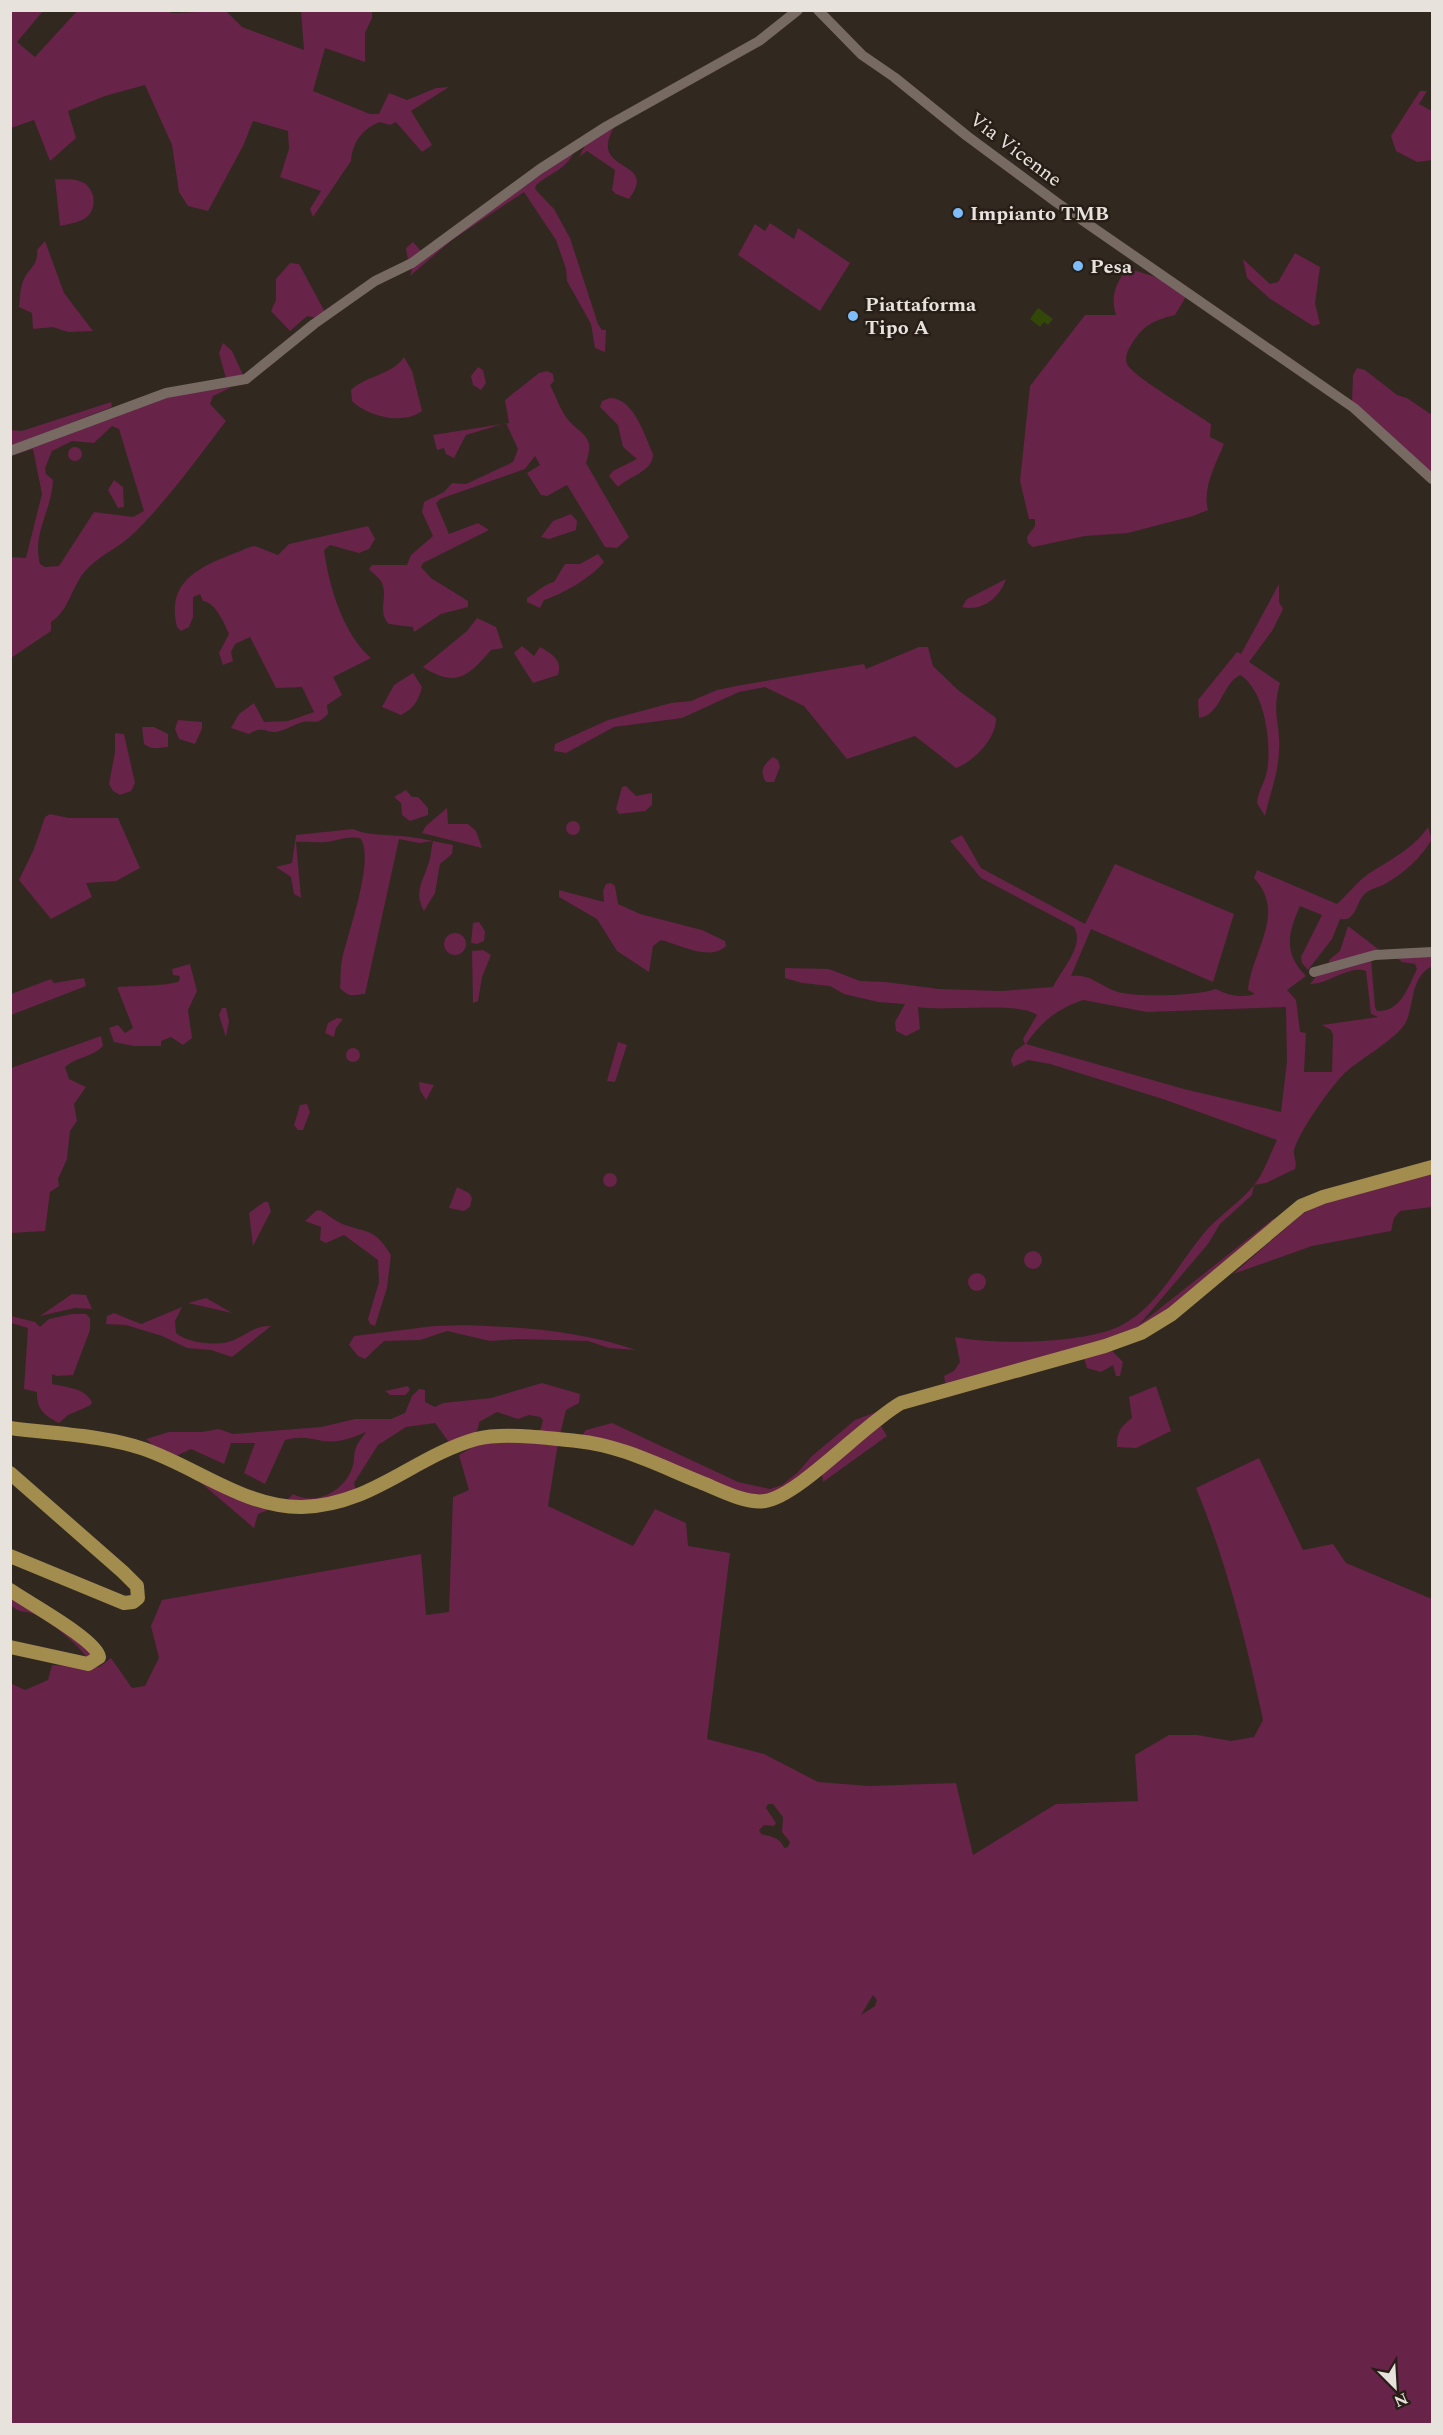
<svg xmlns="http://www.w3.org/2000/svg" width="1443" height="2435" font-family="Spectral,serif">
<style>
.green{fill:#672348;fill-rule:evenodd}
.water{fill:#334708}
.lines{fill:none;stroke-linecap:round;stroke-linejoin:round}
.minor{stroke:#766a62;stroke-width:10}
.major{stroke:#a28c4e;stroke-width:14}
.poi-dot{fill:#7ebdf9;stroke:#271e17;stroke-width:2}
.labels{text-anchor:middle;stroke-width:5;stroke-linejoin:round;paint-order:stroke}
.street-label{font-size:20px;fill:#e8e2dd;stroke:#271e17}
.poi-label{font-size:20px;font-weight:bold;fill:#e8e2dd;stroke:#271e17;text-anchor:start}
</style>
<rect width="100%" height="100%" fill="#312820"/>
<!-- green -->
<g class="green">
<path d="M168,11L172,13L226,11L242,27L304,50L301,11H372V18L365,33V62L325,48L313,91L370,114H379L389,93L407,100L436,88L449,87L411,111L432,145L422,152L396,122L390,125L380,122C363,128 352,143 351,161L313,217L310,209L321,191L280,177L289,149L288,131L253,121L243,146L208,211L188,206L179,192L172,145L145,85L105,96L68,111L76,138L50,161L34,120L11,128V11H43L17,42L35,57L77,11Z"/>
<path d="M1420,91H1427L1419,104L1432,111V160L1417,162L1396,151L1391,136Z"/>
<path d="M615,126C585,174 661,158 629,199L616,194L612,190L615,170L587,151L579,157L586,144Z"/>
<path d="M575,150C566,170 553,171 536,185L535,189L554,209L570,238L598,324L602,330H606L605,352L595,348L591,324L567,281L566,269L556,240L524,192L452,240L410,276L413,266Z"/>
<path d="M55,179C63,180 72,178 79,181C96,185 99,211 84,219C77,223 68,224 60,226Z"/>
<path d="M770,223L794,239L798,228L850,263L820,311L738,255L755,224L765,231Z"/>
<path d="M45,241L64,293L93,331L68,332L53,327L33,329L32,313L19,307C20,298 20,290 23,281C27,270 39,265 37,250Z"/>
<path d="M413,242L422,252L408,260L406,248Z"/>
<path d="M1295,253L1320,267L1315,303L1320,324L1313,326L1269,298L1247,278L1243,259L1270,284L1278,282Z"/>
<path d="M290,263L299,264L325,312L317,318L307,316L290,331L271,311L276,300V279Z"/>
<path d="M1127,268L1159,278L1187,295L1175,315C1156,320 1144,324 1133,342C1129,348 1124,356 1127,364C1132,376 1196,413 1211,424L1210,437L1224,444C1216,463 1202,489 1208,510L1193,516L1128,533L1085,536L1033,547L1028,543L1027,537L1035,526V519H1029L1020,481L1030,386L1085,315H1116C1110,295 1116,284 1127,268Z"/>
<path d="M223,343L232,351L244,377L227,382L219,353Z"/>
<path d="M404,357L412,371L422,411C404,425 368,417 352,401L351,390C367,375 392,375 404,357Z"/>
<path d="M478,367L483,370L486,383L481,390L473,385L471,376Z"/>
<path d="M1357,368L1365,370L1397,395L1407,398L1432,415V475L1352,402L1353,375Z"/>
<path d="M547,371L553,374L554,381L550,385C556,396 562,415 571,423C587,438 594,439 586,463L629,537L617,548L605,547L567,485L547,496L541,495L527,473L540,465L535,456L525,469L440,499L436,503L449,534L478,523L489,530L423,563L421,567L431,578L468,601V607L441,614L414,632L413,627L389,624C377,612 388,598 382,583C380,578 373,574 369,569L372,565H407L411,555L433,536L422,512L424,502L444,492L452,483L466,484L513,462L518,449L506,423L466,435L454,458L446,454L444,448L437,450L433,435L509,423L505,400L539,373Z"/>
<path d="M232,387L213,396L210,404L226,421C196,460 168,500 133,534C120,547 102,554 89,567C71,584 71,609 51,622V631L11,658V557L26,558L42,494L33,449L14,455L38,443L161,398ZM112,426L119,429L144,511L133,517L94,512L59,566L45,567L40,564C32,532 52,511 53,480L46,474L45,468L52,451L72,441L94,443Z"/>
<path d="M610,398C633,397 645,436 653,454C653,472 629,476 618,487L609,476L613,471L637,459L623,447L618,425L600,407L602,401Z"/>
<path d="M111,402L112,407L11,446L10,430L22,431Z"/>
<circle cx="75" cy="454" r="7"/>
<path d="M114,480L123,487L124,507L118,508L108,490Z"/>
<path d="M571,514L577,521L576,530L549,539L541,537L553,521Z"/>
<path d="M368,526L375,539L369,549L359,553L330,545L324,550C329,586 343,634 371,658L333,677L342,695L327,705L328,714C316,726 316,720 303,722C295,724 288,729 280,731C267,735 264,724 249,734L231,728L239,714L254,703L264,722L288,721L314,712L302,687L276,688L250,637L235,644L231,652L233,661L223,665L219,653L229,634C224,623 216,603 203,601L200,594L193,597V617L189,627L181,631L177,627C164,574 212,563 250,547L255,546L278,555L289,544Z"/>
<path d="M598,554L604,562C592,577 563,594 544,600L540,608L527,602V598C536,593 544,584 554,582L565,564H580Z"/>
<path d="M1006,579C1000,598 981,612 962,607L967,599Z"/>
<path d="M1279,584V602L1283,609L1272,631L1249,662L1280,683C1271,715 1281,723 1279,752C1278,774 1270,794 1265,816L1257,803C1258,791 1265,782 1267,771C1272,744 1265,690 1240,675C1222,684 1221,715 1199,718L1198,700L1237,652L1241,654Z"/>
<path d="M477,618L496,627L503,648L491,650C469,675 457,689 423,667L467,631Z"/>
<path d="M522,646L534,656L540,647C552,654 563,660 558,675L533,683L514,653Z"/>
<path d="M919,647H928L933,666L958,690L996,718C997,738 973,762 956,768L915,736L847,759L804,706L765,687L739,692L682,718L614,727L566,753L554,751L555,744L608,720L671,703L691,701L717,690L736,686L864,664L866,669Z"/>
<path d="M413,673L422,687C419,700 413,709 401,715L382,707L394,685Z"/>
<path d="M178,720L202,722V729L195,744L179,739L175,729Z"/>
<path d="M142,727H154L168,734V747C158,748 151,750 144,744Z"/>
<path d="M115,733L124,734L135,783L131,791L120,795L113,791L109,784L115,752Z"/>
<path d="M773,757L778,760L780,767L774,782H766C759,772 763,764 773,757Z"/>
<path d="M626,786L636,796L652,793V805L645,811L619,814L616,809L622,787Z"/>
<path d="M406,790L412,797H418L428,808V815L410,821L402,815L401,803L394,797Z"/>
<path d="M447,808L448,824H468L476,831L482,848L422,833L426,826Z"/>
<path d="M50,814L69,818H118L140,868L116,881L86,883L92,897L51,919L19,880L34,849L45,817Z"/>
<circle cx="573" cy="828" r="7"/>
<path d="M1428,827L1432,839C1421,858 1404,873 1385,884C1379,887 1373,888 1367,892C1355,900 1358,922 1340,919L1332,939L1308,970L1302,963L1301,957L1322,915L1300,906C1288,933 1283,953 1306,976L1287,990L1296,1000L1300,1032L1306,1033L1304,1072H1332L1333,1035L1331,1030L1322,1025L1378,1017L1371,1014L1366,971C1348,965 1328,985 1310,984L1318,974L1371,959L1375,1007L1377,1011C1401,1012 1408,987 1417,969L1415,964L1402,962L1396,957L1432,955V966C1410,978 1415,1002 1406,1022C1398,1038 1360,1059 1346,1072C1334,1082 1295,1137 1294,1152C1294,1159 1297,1162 1295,1169L1266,1183L1254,1185L1252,1195L1220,1224L1208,1244L1139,1325L1273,1219H1279L1152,1325L946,1386L944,1376L954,1371L960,1362L955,1337C994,1345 1087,1344 1122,1325C1158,1306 1179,1263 1204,1233C1219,1215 1240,1203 1254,1185C1264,1173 1270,1154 1277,1140L1163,1099L1050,1064L1028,1060L1013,1067L1011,1060L1015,1051L1025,1044L1023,1039L1037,1015C1021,1001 943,1012 918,1007L920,1029L906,1036L896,1031L895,1022L905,1004L878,1002L844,994L830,986L802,983L785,978V968L829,969L860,981L886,982L939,989L1001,991L1053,987C1062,968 1085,946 1074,927L981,878L950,841L962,835L981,868L1085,924L1115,864L1234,914L1213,982L1091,929L1071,976C1090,972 1104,990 1123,993C1144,997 1196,996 1216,989C1229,996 1241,998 1255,994L1248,990C1252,950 1287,913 1254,878L1257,870L1337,904C1347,895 1357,882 1368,874C1390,860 1414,848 1428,827ZM1083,1000L1147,1012L1286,1007L1287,1061L1281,1112L1184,1089L1026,1044C1042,1021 1057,1009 1083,1000Z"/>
<path d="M353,829C369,836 383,834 400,836C418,837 436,842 453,845L452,854L440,864L435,893L424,911C414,893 422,883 428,865C431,858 431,849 433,841L419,843L399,839L365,994C353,995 349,998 340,988C341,979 340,969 342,960C347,935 376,858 360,838C348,836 338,840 326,842C317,843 306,841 296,842L301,898L294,894L291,877L276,867L292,863L296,835Z"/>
<path d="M611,883L615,886L618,904L640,914L702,930L725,941L726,946C709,962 679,944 661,940L653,946L649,972L617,951L597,919L559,897V890L604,902L603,891L606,884Z"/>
<path d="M479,922L485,931L484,941L477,944L471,943L473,923Z"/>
<path d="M1348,926L1382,952L1330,966L1329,960L1340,951Z"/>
<circle cx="455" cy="944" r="11"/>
<path d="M483,950L491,955L482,977L478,1001L473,1003L472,951Z"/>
<path d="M190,964L197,991L188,1010L192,1038L183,1045L171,1037L161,1041V1046H134L114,1042L109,1028L118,1025L125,1033L133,1028L117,987C131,986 171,986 179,981L180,976L173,975L172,969Z"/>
<path d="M84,978L86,986L11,1015V994L51,979L54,983Z"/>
<path d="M222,1008H226L229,1021L226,1037L219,1015Z"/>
<path d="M337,1018L343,1019L336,1028L334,1037L325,1033L328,1023Z"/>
<path d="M101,1036L103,1046C93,1057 76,1057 65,1067L69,1079L86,1087L74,1104L77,1121L70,1131L67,1159L58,1179L59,1186L50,1192L45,1231L11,1233V1068Z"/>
<path d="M618,1042L627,1045L615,1082L607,1081Z"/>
<circle cx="353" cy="1055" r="7"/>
<path d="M419,1082L434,1085L426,1100L420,1090Z"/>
<path d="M307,1104L310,1112L303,1130H298L294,1125L300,1105Z"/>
<path d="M1432,1172V1207L1400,1211L1394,1218L1391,1231L1312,1246L1233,1274L1302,1214L1325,1202Z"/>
<circle cx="610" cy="1180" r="7"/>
<path d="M457,1187L469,1193L472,1198L470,1207L464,1211L449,1208Z"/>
<path d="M264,1202H268L271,1211L253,1246L249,1213Z"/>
<path d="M320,1210C329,1215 336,1222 345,1225C372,1234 374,1229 391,1255L387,1288L375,1326L370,1324L368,1319L379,1282L378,1260L344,1235L326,1243L320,1240L321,1227L305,1221L316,1211Z"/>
<circle cx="1033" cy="1260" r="9"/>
<circle cx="977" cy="1282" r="9"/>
<path d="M72,1294L86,1295L92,1309L75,1308L40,1316Z"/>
<path d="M206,1298L232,1313L188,1303Z"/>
<path d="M182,1307L175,1321L176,1333C189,1344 221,1347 236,1339C248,1333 257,1325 271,1326L232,1357L211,1350L187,1348L162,1336L126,1325L106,1324L107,1316L114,1313L141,1324Z"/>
<path d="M72,1314H86L90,1318V1330L73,1375L57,1376L52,1374V1384C65,1387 87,1388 92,1403L89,1406L68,1415L59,1423C45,1416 36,1409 37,1392L24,1389L28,1328L11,1323V1316L35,1322L40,1327L49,1319Z"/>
<path d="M465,1325C524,1327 581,1331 636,1350L609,1348L588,1341L518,1339L490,1341L447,1331L420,1340L384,1341L365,1359L358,1356L349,1345L354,1336L434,1326Z"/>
<path d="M1111,1350L1123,1362L1120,1376H1116L1113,1365L1101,1372L1087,1368L1084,1358Z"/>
<path d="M542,1383L580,1394L579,1403L566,1410L560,1434L539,1436L543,1420L540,1417L529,1415L518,1419L497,1412L479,1422C478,1439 464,1440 451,1445L435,1423L406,1427L378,1445L354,1483L356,1491L335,1501H286L293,1494C315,1506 342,1492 351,1471C355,1463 353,1455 356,1448C357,1443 363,1437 366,1432C352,1438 339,1443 323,1441C309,1438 300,1436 285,1440L265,1484L244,1473L255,1443H231L224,1464L191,1449L174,1457L155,1447L146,1439L169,1432H202L219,1429L233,1434L321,1427L355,1419H391L405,1413L412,1396L419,1389L425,1390V1402L435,1407L443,1403L491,1398Z"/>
<path d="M408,1386L410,1390L405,1395H390L385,1391Z"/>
<path d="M1156,1386L1171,1431L1136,1448L1117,1447C1116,1433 1121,1426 1132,1418L1129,1397Z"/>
<path d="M884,1409L779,1496L750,1498L580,1438L586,1430L612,1423L738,1482L770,1489L782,1485L798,1472L812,1456L855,1420Z"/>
<path d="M879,1423L887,1436L823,1482L822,1474Z"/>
<path d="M506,1440L558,1443L548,1506L633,1546L655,1509L686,1523L688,1546L730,1553L707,1739L764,1754L818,1782L869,1786L956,1783L973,1855L1056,1804L1138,1801L1135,1755L1169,1735H1197L1231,1741L1254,1737L1263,1720C1246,1641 1227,1563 1196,1488L1259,1458L1303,1550L1333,1544L1346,1563L1432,1599V2424H11L10,1683L25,1690L48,1680L52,1665L99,1667L111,1658L132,1688L145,1686L159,1658L151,1626L162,1600L421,1554L426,1615L449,1612L453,1497L469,1490L459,1455L476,1445ZM768,1804H773L783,1817L782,1832L790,1842L788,1847L784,1848C780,1837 772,1837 761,1834L759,1830L764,1825L774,1826L776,1823L766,1808ZM873,1995L877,2000L875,2006L861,2015Z"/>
<path d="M187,1471L276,1507L258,1514L254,1528Z"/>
<path d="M17,1598L94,1653L88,1661C85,1649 48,1620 36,1615C26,1610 19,1614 11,1605L10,1601Z"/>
</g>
<!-- water -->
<path class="water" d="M1038,308L1053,319L1048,325L1044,322L1040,327L1030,319Z"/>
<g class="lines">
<!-- minor -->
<g class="minor">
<path d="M818,10L862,55L894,77L967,136L1056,202L1354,408L1432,479"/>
<path d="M10,451L166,393L246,379L314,324L375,281L412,263L540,169L607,126L759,41L798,10"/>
<path d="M1314,972L1375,955L1432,952"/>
</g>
<!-- major -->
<g class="major">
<path d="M10,1428C54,1434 103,1435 144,1449C196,1467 246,1508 302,1507C372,1505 413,1457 476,1439C503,1432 548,1438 577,1441C620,1445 660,1466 700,1482C718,1489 745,1504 765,1501C799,1496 864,1424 901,1403L1105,1346L1141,1333L1172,1314L1301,1206L1323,1197L1432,1167"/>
<path d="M10,1473L123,1572L137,1586L138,1598L133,1602L124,1603L10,1556"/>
<path d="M10,1590C27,1602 97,1640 99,1657L88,1664L10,1647"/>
</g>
</g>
<!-- markers -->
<g class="poi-dot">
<circle cx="958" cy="213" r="6"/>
<circle cx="1078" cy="266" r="6"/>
<circle cx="853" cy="316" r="6"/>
</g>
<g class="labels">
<!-- street labels -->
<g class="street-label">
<text transform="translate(1016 149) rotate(37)" y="7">Via Vicenne</text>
</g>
<!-- poi labels -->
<g class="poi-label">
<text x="970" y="220">Impianto TMB</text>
<text x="1090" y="273">Pesa</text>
<text x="865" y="311">Piattaforma<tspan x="865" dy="23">Tipo A</tspan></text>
</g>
</g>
<!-- border -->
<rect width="1443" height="2435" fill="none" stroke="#e8e2dd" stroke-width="24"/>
<!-- north arrow -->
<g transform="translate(1395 2387) rotate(156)" stroke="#271e17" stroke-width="4.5" paint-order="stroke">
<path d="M0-4.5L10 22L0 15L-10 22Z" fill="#e8e2dd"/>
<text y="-9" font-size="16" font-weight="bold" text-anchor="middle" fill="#e8e2dd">N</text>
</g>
</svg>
